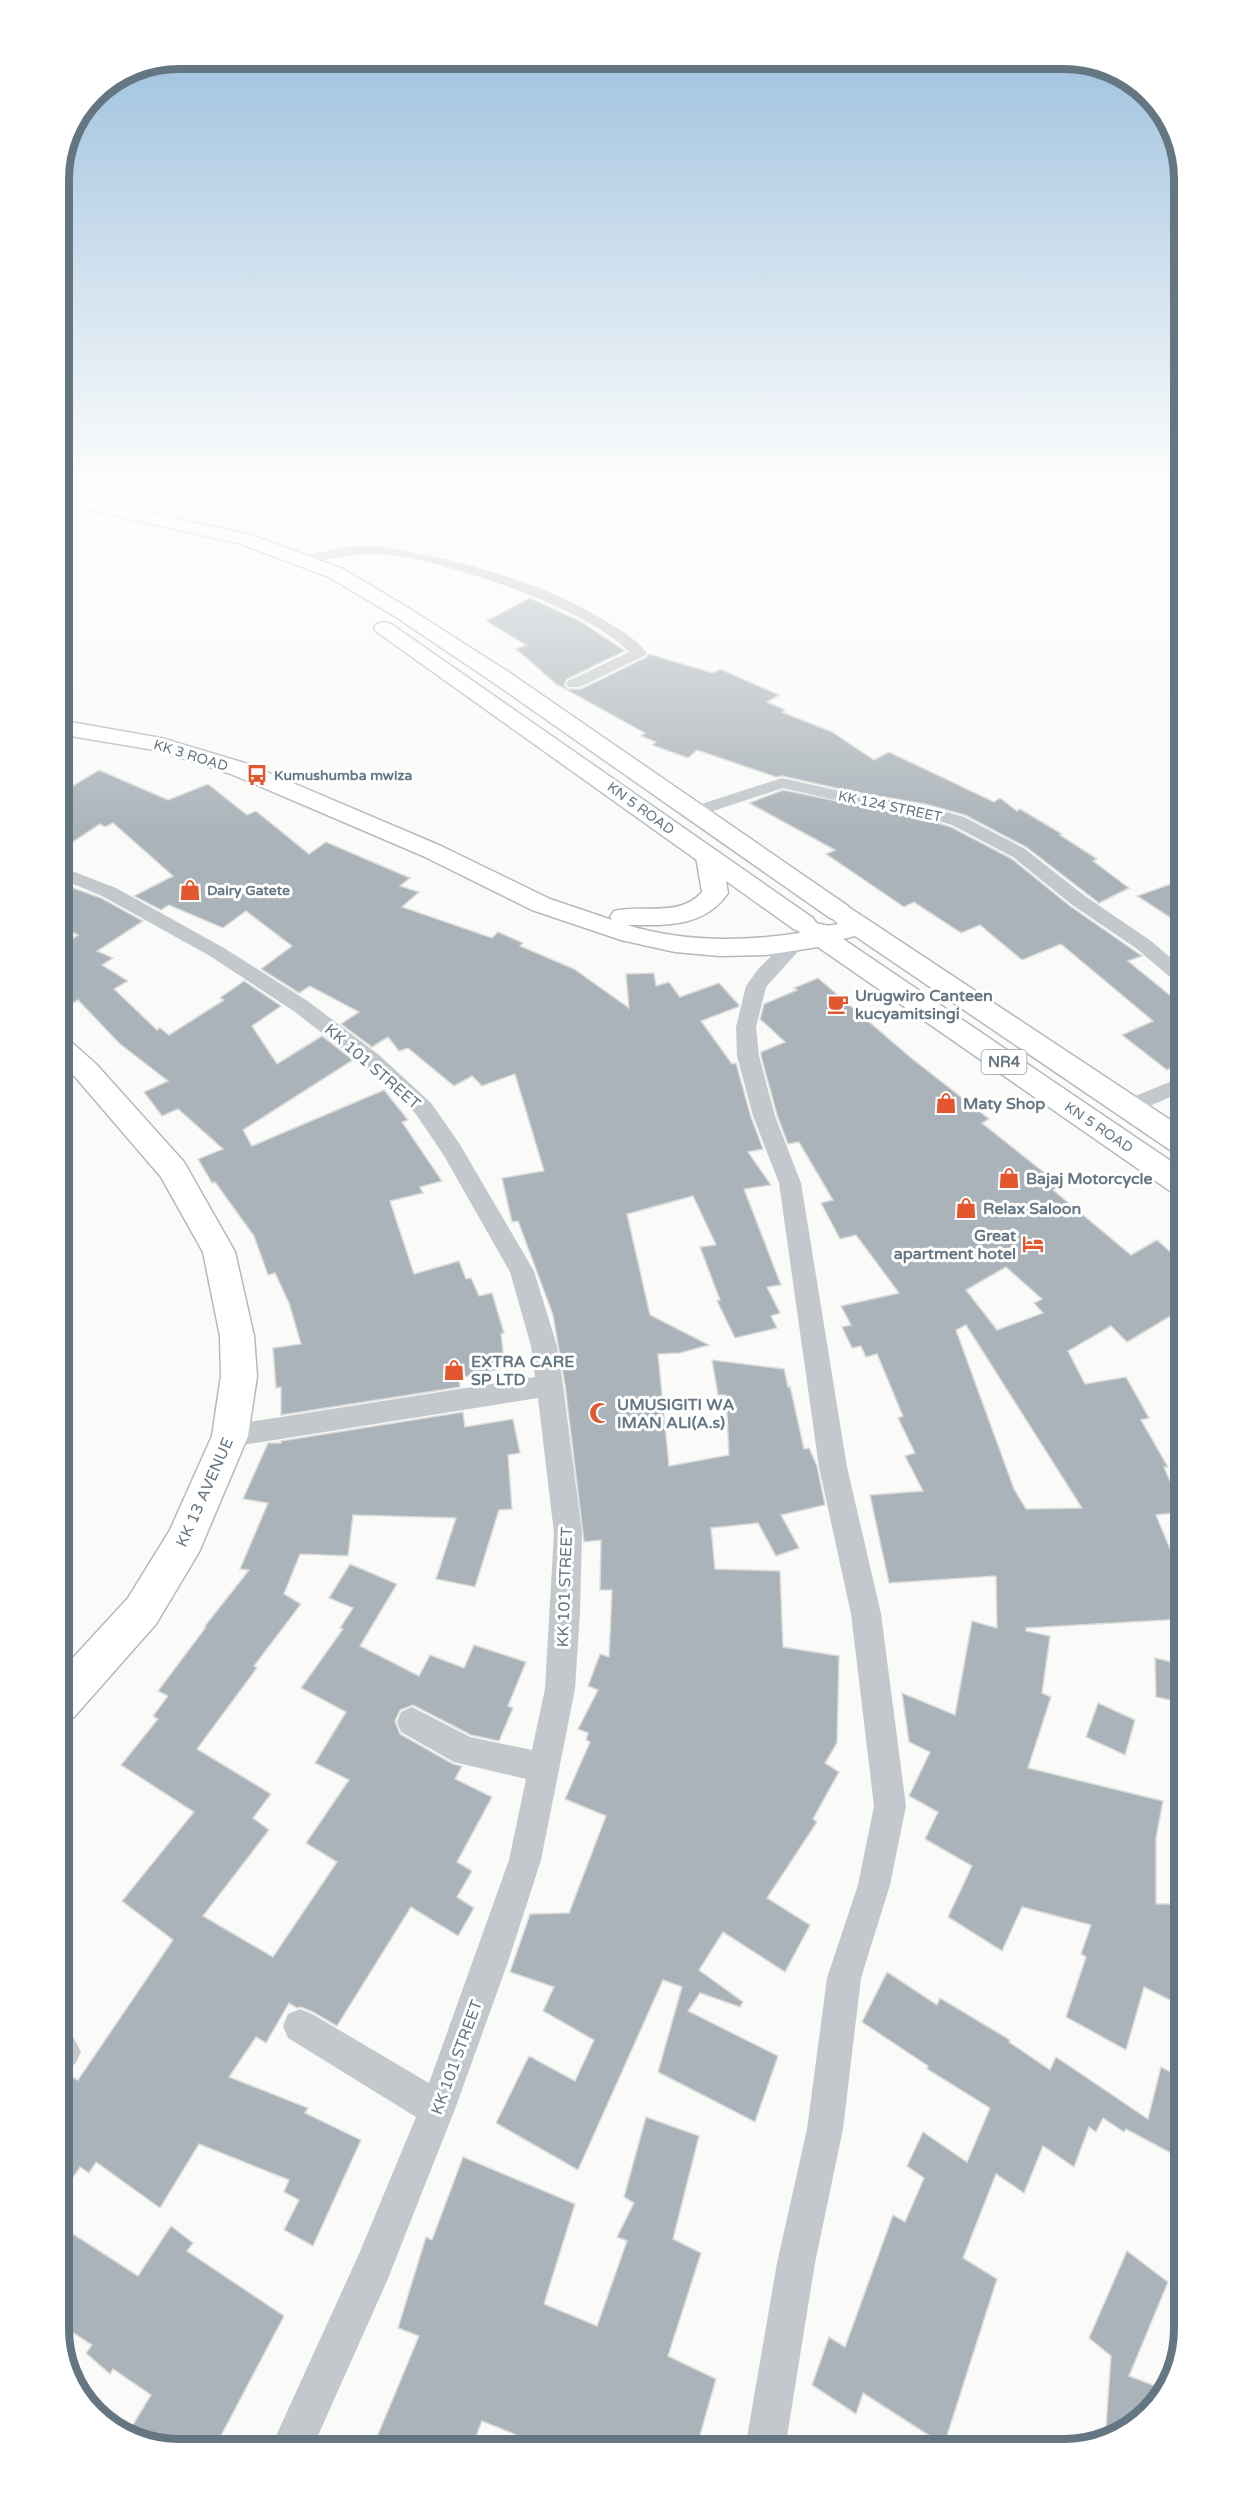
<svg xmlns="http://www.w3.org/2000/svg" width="1243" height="2508" font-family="'Varela Round',sans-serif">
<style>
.building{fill:#aab3b9;stroke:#dcdcda;stroke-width:1.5;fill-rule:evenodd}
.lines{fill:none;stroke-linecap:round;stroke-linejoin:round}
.secondary-casing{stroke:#b3babf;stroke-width:3}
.trunk-casing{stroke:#b4b9bd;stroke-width:3}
.minor{fill:#c3c8cc;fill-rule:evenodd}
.secondary{fill:#fff;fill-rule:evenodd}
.trunk{fill:#fff;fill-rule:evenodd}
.labels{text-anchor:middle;stroke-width:6;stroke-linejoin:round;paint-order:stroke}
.far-street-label{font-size:14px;fill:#657683;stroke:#fff}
.far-poi-label{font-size:14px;font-weight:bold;fill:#657683;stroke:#fff;text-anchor:start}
.shield{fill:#fff;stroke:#939fa8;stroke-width:1.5}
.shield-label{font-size:15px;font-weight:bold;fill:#657683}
.poi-label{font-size:16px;font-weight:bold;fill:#657683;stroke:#fff;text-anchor:start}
.street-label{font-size:16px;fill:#657683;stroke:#fff}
.rim{fill:none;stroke:#657683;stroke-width:8}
</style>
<rect width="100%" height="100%" fill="#fafaf8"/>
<!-- building -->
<g class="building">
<path d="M530,598L580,621L625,651L567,679L564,685L568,689H581L645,658L649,654L713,673L720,669L779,695L767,702L785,710L782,712L832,732L874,760L889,752L994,802L1000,798L1017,811L1020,809L1062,834L1060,835L1097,859L1093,861L1129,888L1099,903L1026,847L965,815L925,804L849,791L782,776L776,777L697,750L688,758L652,745L656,742L641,736L645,733L556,684L516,649L526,645L486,621Z"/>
<path d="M99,770L168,800L208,784L247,815L256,811L309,854L326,842L410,878L400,886L419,892L402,907L492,938L498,932L523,943L520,946L574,969L629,1008L626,974L654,973L656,986L669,982L680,997L719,983L739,1005L738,1007L701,1021L732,1064L736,1063L751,1117L763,1149L748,1152L771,1185L744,1189L781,1285L767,1287L780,1313L771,1316L777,1328L735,1338L717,1301L720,1300L700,1247L716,1245L693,1196L627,1214L650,1315L709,1345L680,1353L658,1354L669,1466L729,1455L726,1395H718L712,1360L784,1369L788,1387L790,1386L804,1449L809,1448L817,1466L825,1505L781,1515L799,1548L776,1556L758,1523L711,1528L715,1569L780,1571L783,1647L839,1656L837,1743L825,1763L839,1772L813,1819L817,1822L767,1898L810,1925L785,1972L723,1932L699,1970L743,2002L740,2007L700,1993L688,2011L778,2056L755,2122L658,2072L682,1987L663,1980L578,2170L496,2123L529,2056L575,2081L594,2040L543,2011L554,1987L510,1972L530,1914L569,1913L606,1816L565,1799L590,1742L586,1740L588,1733L578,1729L598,1690L588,1686L600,1654L609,1657L612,1590H600L601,1540L584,1542L565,1385L553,1315L518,1221L512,1222L502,1178L544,1171L515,1074L482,1086L472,1076L454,1086L408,1048L399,1051L388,1037L372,1047L341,1024L359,1012L310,986L299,993L261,969L292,946L246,911L223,928L169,905L161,910L134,896L173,876L113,823L105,827L100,824L59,851V794Z"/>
<path d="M783,790L921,818L951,827L1012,859L1070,906L1142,956L1128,961L1172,997L1185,993V1062L1167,1070L1122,1035L1153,1021L1061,944L1022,960L980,925L961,933L914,902L904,907L826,854L835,850L749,803Z"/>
<path d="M1185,879V927L1137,896Z"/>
<path d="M59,883L101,898L143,921L97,951L113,958L102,965L128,981L114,989L157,1030L160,1028L169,1035L224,1000L220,998L244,981L281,1006L252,1026L277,1064L322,1036L353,1060L243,1130L252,1146L384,1090L408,1120L402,1122L442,1181L420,1187L423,1193L390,1201L414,1274L459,1261L466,1279L471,1278L479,1296L492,1293L504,1333L501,1334L505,1368L459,1378L460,1387L281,1415V1387L276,1388L273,1348L301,1344L289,1303L275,1273L268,1275L254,1236L215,1182L212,1183L198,1159L223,1149L178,1109L162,1116L144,1092L168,1081L120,1044L78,1000L59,1011V947L78,935L59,926Z"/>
<path d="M818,978L910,1057L989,1119L982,1123L1061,1186L1053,1190L1131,1255L1157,1240L1184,1264V1308L1127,1342L1111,1326L1068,1351L1085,1384L1126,1377L1149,1418L1141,1420L1168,1467H1164L1183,1512L1156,1515L1184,1582V1619L1026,1628V1631L1050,1636L1042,1693L1051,1697L1028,1768L1163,1801L1156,1838V1904H1184V2007L1144,1987L1126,2050L1066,2017L1086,1957L1081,1954L1091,1925L1022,1907L1002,1951L948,1917L972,1866L925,1839L938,1812L909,1796L930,1752L909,1742L902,1693L955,1715L972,1621L997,1628L996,1576L889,1583L870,1495L923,1491L905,1456L915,1453L898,1418L903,1416L877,1354L866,1357L861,1346L852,1348L842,1327L851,1325L841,1306L899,1293L856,1235L840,1239L821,1203L833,1200L799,1142L788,1144L777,1115L761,1056V1052L785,1042L760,1019L764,1004L797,990L794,988ZM1006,1267L1042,1299L1034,1303L1043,1313L997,1330L966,1290ZM966,1325L1082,1508L1026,1509L1014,1489L956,1330Z"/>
<path d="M463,1412L465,1427L513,1419L520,1453L508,1455L512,1509L499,1510L475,1587L436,1579L456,1518L353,1515L348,1556L300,1554L284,1594L301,1604L254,1666L257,1668L197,1749L271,1794L253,1818L269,1830L203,1916L273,1957L337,1862L306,1843L349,1780L315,1763L346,1712L301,1688L343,1629L340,1628L353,1608L329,1598L350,1564L397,1584L360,1646L419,1676L430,1655L464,1668L474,1645L526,1662L508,1706L513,1708L499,1741L471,1735L413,1705L400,1710L395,1721L400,1734L453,1764L462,1766L455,1779L492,1797L457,1862L472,1871L457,1897L474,1908L458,1936L411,1907L337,2026L313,2012L301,2007L297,2008L289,2003L266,2043L256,2037L229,2077L308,2108L305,2113L361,2140L313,2246L284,2230L299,2200L284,2192L289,2180L199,2144L160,2208L96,2162L89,2173L80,2167L59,2198V2097L72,2077L78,2080L173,1940L122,1901L194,1812L121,1765L158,1719L153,1716L168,1696L158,1691L206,1627L205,1626L249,1570L240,1569L268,1503L243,1499L268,1443H281V1441Z"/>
<path d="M1155,1658L1184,1665V1703L1156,1697Z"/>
<path d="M1098,1703L1135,1720L1125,1755L1086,1737Z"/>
<path d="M887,1972L937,2005L940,1998L1010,2040L1009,2042L1050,2070L1056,2057L1148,2119L1161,2067L1184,2079V2160L1126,2129L1124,2132L1103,2118L1096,2132L1089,2127L1074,2167L1043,2146L1024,2193L996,2174L963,2258L997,2279L944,2445L863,2393L856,2414L812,2385L829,2337L845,2347L893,2215L905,2222L924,2178L907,2166L923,2132L967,2162L990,2108L927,2069L928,2066L862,2022Z"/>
<path d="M646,2117L699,2136L673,2239L701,2253L668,2356L716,2379L696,2449H551L482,2421L471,2449H372L419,2336L398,2328L426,2237L432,2240L463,2157L575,2204L544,2304L597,2326L627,2241L617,2237L634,2203L624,2197Z"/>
<path d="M59,2225L138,2276L171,2226L193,2243L187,2251L284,2316L214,2449H172L128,2433L151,2395L113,2369L110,2374L86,2353L92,2345L58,2323Z"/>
<path d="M1127,2251L1168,2282L1129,2376L1166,2390L1164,2396L1109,2440L1105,2441L1111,2356L1089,2338Z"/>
</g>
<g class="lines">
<defs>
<g id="secondary">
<path d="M59,493L251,535L343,569L410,609L510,673L848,906L852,912L848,918L839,920L830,918L494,683L396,617L329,577L238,543L59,503Z"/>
<path d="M384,622L391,624L813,918L817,924L813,930L804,932L795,930L377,632L374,628L377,624Z"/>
<path d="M59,1037L69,1040L96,1064L184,1162L235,1252L254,1336L257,1376L248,1436L199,1552L156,1624L74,1717L59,1723V1673L128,1598L170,1530L212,1436L221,1376L220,1336L203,1252L161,1177L76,1078L59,1063Z"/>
</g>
<path id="trunk" d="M59,720L161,738L248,764L441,846L550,899L612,920L610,917L614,911C642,904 680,918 702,892L696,857L700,852L709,849L718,852L722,857L728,893C704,928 665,925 627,925C683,942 742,942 800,933L797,929L801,923C818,919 821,929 838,924L828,914L832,908L841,906L850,908L1184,1129V1155L1173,1152L855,936L843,939L1184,1170V1196L1173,1193L818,947L766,955L720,956L675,952L621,940L532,910L423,856L231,774L160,751L59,734Z"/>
</defs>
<!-- secondary casing -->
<use href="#secondary" class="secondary-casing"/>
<!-- trunk casing -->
<use href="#trunk" class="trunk-casing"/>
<!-- minor -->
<g class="minor">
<path d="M381,546C458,560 540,580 607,622C622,631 636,639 647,653L644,656L580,687H568L566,684L568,681L629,652C590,609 438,557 379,554C353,553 328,559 302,564L295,560L297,557L346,547Z"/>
<path d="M782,778L849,793L925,806L964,817L1025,849L1085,896L1151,941L1184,969V985L1177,983L1137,949L1071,904L1013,857L952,825L922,816L849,803L783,788L695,817L689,816L686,812L689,808Z"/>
<path d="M59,866L116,888L224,948L309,1002L379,1055L431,1103L459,1143L534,1271L557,1346L563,1385L582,1533L580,1611L575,1689L541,1860L508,1962L455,2109L387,2281L312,2449H270L359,2254L416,2117L288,2038L283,2026L288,2014L300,2009L312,2014L429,2083L509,1860L526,1779L454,1762L401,1732L397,1722L401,1712L412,1707L470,1737L532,1750L545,1689L554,1533L538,1398L230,1447L221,1444L217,1436L221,1428L230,1425L535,1377L531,1346L510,1272L443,1154L415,1113L363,1065L295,1012L210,956L102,896L59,878Z"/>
<path d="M794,939L801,941L804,945L766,987L756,1027L759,1056L775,1116L801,1183L847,1467L881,1614L906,1806L890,1885L861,1978L843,2129L815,2263L785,2449H745L777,2263L807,2129L827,1978L858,1885L874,1806L851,1614L819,1467L779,1183L753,1116L737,1056L736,1027L746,986L759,968L787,941Z"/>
<path d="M1184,1076V1091L1129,1115L1121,1112L1118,1107L1121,1102Z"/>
<path d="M59,2027L71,2033L81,2052L75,2064L63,2070L59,2068Z"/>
</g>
<!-- secondary -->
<use href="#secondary" class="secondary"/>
<!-- trunk -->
<use href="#trunk" class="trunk"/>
</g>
<!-- sky -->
<linearGradient id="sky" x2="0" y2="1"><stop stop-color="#96bcdc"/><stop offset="0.58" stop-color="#fdfdfc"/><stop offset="1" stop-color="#fdfdfc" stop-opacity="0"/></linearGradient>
<rect width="1243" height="835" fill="url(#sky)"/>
<!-- icons -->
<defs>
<symbol id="bus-bare" viewBox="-9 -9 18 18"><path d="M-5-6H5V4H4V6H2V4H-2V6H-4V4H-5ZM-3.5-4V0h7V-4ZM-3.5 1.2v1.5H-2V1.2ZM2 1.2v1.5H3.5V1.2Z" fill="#e4572e" stroke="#fff" stroke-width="2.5" paint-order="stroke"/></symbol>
<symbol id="shop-bare" viewBox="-9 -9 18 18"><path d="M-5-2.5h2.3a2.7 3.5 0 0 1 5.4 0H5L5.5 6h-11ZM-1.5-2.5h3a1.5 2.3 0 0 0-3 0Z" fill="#e4572e" stroke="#fff" stroke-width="2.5" paint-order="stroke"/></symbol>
<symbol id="cafe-bare" viewBox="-9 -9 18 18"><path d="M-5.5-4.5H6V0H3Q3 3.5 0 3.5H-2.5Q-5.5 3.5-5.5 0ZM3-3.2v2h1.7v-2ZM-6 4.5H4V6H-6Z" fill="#e4572e" stroke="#fff" stroke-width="2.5" paint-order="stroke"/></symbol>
<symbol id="hotel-bare" viewBox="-9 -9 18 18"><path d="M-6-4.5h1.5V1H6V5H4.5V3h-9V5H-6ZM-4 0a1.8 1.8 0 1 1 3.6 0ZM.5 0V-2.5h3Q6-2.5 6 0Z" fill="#e4572e" stroke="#fff" stroke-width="2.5" paint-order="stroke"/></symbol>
<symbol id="mosque-bare" viewBox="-9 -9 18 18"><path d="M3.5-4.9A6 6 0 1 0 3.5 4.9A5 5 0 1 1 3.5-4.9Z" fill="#e4572e" stroke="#fff" stroke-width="2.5" paint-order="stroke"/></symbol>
</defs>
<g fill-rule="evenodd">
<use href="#bus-bare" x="242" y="760" width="30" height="30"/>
<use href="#shop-bare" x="175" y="875" width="30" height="30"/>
<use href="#cafe-bare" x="823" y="989" width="30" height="30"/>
<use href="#shop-bare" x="931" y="1088" width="30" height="30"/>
<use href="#shop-bare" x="994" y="1163" width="30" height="30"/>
<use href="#shop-bare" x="951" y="1193" width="30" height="30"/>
<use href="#hotel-bare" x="1018" y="1229" width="30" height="30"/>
<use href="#shop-bare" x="439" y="1355" width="30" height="30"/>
<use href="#mosque-bare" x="585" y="1398" width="30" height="30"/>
</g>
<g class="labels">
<!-- far-street labels -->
<g class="far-street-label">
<text transform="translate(191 755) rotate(17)" y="5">KK 3 ROAD</text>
<text transform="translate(890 806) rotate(12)" y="5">KK 124 STREET</text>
<text transform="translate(641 808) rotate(36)" y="5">KN 5 ROAD</text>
<text transform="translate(1099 1127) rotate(34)" y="5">KN 5 ROAD</text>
</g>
<!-- far-poi labels -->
<g class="far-poi-label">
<text x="274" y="780">Kumushumba mwiza</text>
<text x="207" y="895">Dairy Gatete</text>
</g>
<!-- shield labels -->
<rect class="shield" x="981.5" y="1050" width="45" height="24" rx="4.5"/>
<g class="shield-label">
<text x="1004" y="1067">NR4</text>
</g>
<!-- poi labels -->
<g class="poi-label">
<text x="855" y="1001">Urugwiro Canteen<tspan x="855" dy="18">kucyamitsingi</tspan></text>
<text x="963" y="1109">Maty Shop</text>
<text x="1026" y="1184">Bajaj Motorcycle</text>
<text x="983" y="1214">Relax Saloon</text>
<text x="1016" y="1241" text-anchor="end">Great<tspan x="1016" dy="18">apartment hotel</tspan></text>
<text x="471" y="1367">EXTRA CARE<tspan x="471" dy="18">SP LTD</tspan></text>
<text x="617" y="1410">UMUSIGITI WA<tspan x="617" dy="18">IMAN ALI(A.s)</tspan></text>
</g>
<!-- street labels -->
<g class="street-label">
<text transform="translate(373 1066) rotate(41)" y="6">KK 101 STREET</text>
<text transform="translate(204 1492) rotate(-66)" y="6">KK 13 AVENUE</text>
<text transform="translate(564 1587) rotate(-88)" y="6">KK 101 STREET</text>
<text transform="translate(456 2057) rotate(-70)" y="6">KK 101 STREET</text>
</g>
</g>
<!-- crop -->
<path d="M0 0H1243V2508H0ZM179 69H1064A110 110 0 0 1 1174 179V2329A110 110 0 0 1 1064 2439H179A110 110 0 0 1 69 2329V179A110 110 0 0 1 179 69Z" fill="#fff" fill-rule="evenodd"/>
<path class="rim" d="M179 69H1064A110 110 0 0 1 1174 179V2329A110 110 0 0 1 1064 2439H179A110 110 0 0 1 69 2329V179A110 110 0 0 1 179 69Z"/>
</svg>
